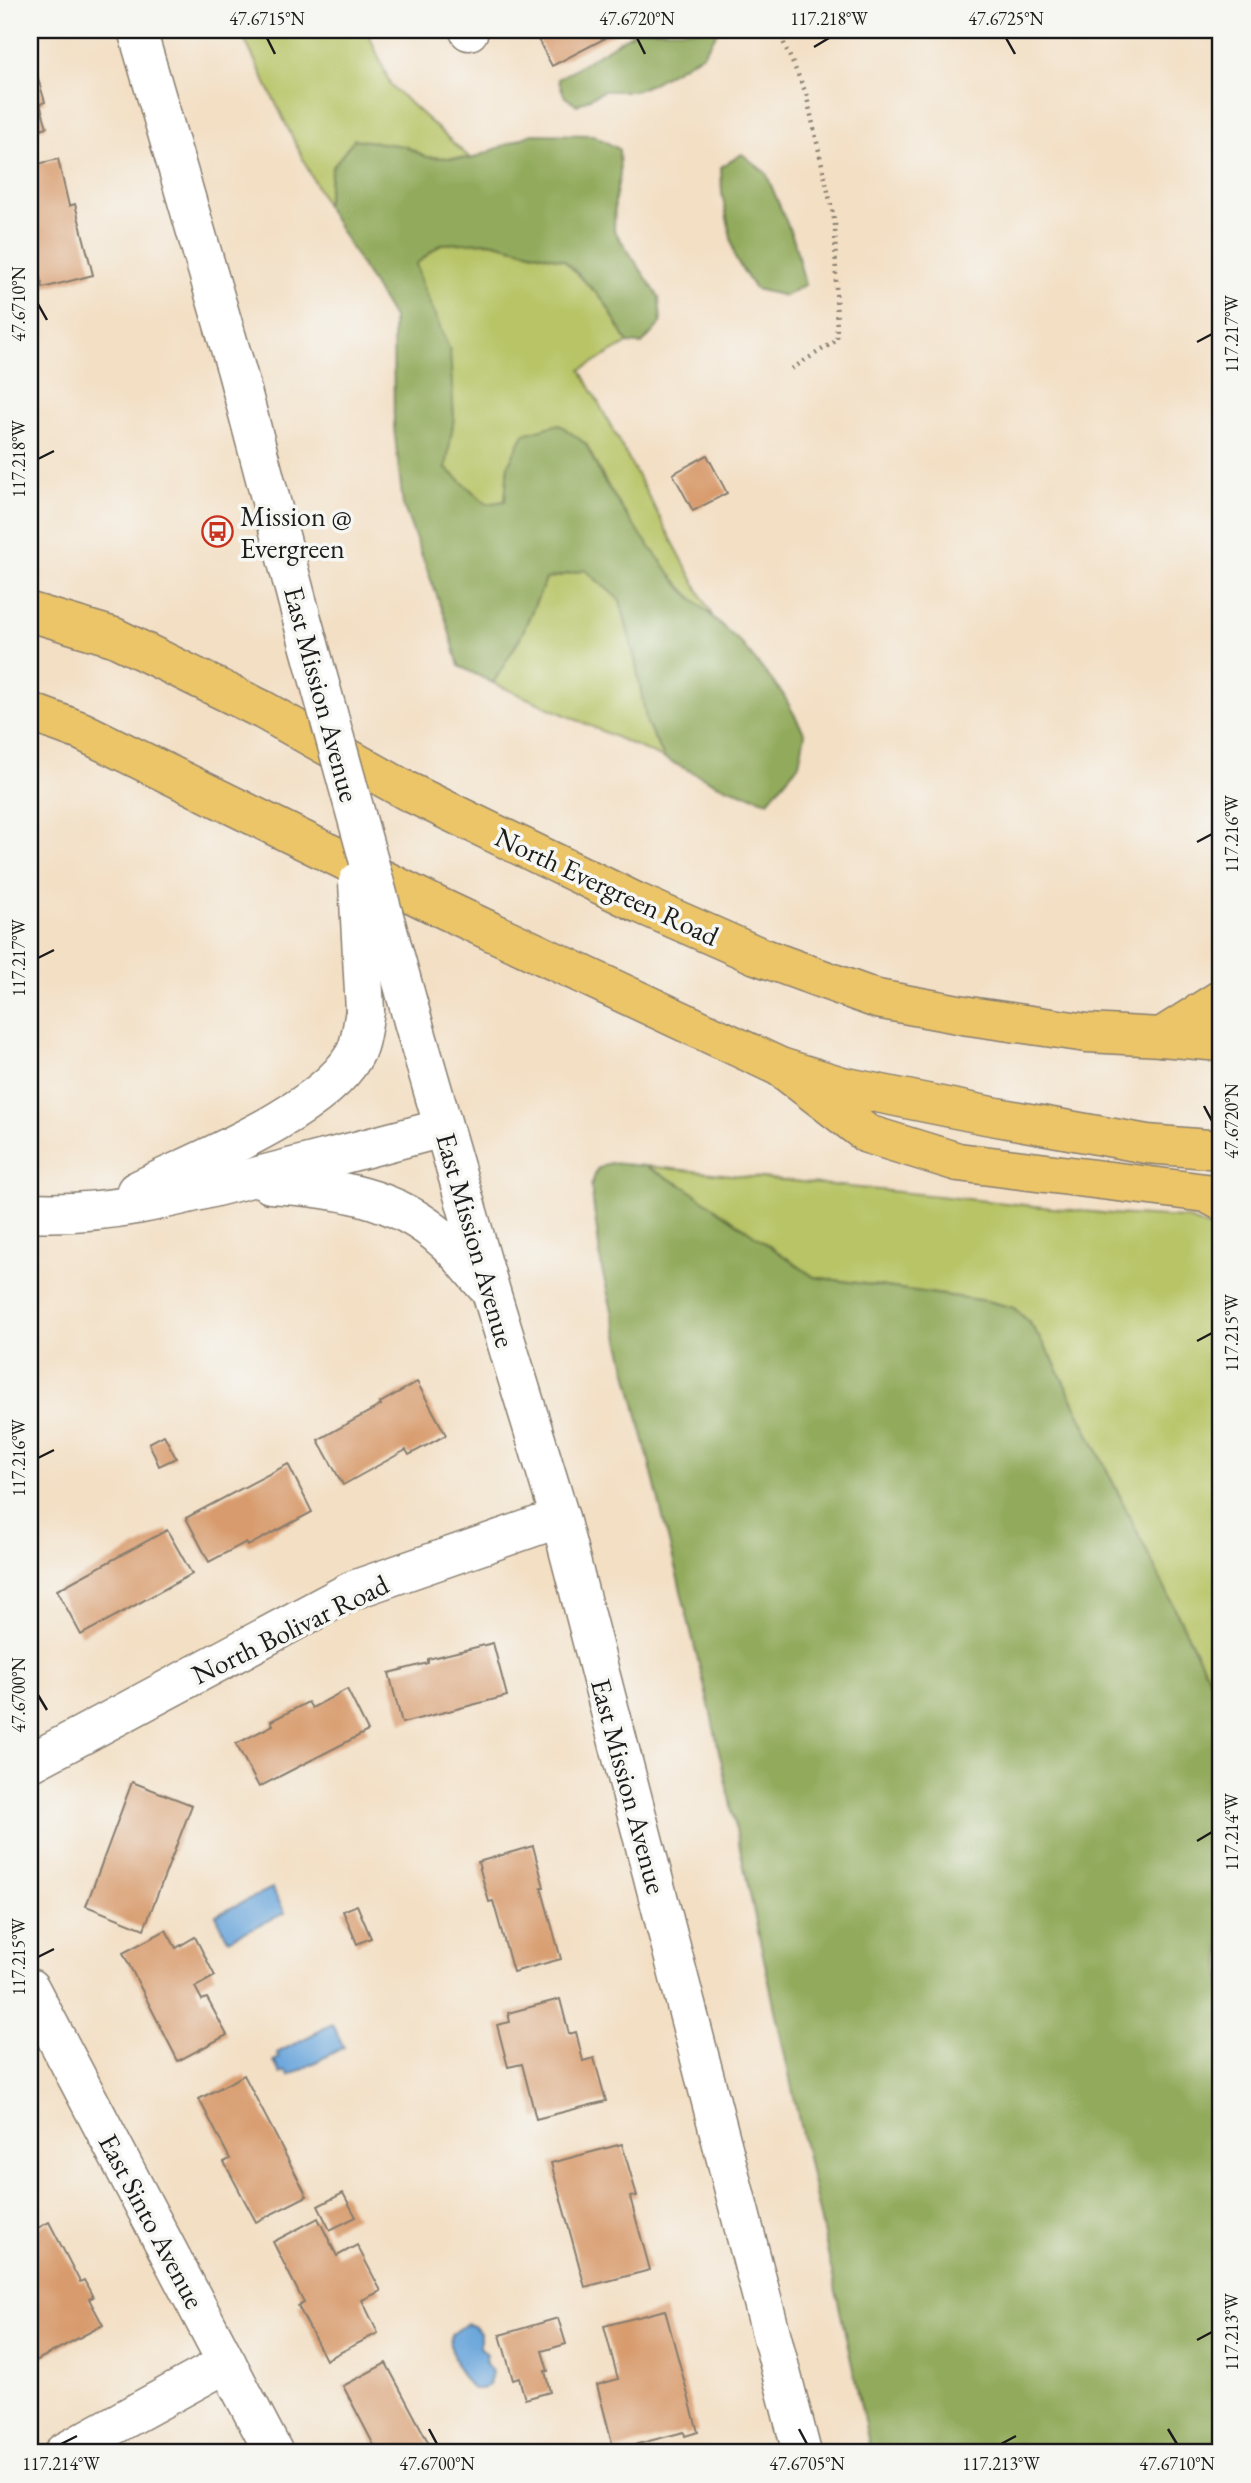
<svg xmlns="http://www.w3.org/2000/svg" width="1251" height="2483" font-family="'EB Garamond',serif">
<style>
.green{fill:#b8c466;stroke:#6a7041;stroke-width:2}
.forest{fill:#92aa5b;stroke:#57633c;stroke-width:2}
.water{fill:#6aa6db;stroke:#43617c;stroke-width:2}
.building{fill:#d89b6d}
.lines{fill:none;stroke-linecap:round;stroke-linejoin:round}
.minor-casing{stroke:#887e70;stroke-width:41}
.major-casing{stroke:#887e70;stroke-width:41}
.highway-casing{stroke:#887e70;stroke-width:41}
.path{stroke:#887e70;stroke-width:4.5;stroke-dasharray:2 5;stroke-linecap:butt}
.minor{stroke:#fff;stroke-width:38}
.major{stroke:#ecc569;stroke-width:38}
.highway{stroke:#ecc569;stroke-width:38}
.minor-bridge-casing{stroke:#887e70;stroke-width:41;stroke-linecap:butt}
.minor-bridge{stroke:#fff;stroke-width:38}
.ticks{fill:none;stroke:#1c1c1c;stroke-width:2.5}
.labels{text-anchor:middle;stroke-width:7;stroke-linejoin:round;paint-order:stroke}
.poi-label{font-size:28px;fill:#1c1c1c;stroke:#f6f6f2;text-anchor:start}
.street-label{font-size:28px;fill:#1c1c1c;stroke:#f6f6f2}
.neatline{fill:none;stroke:#1c1c1c;stroke-width:2.5}
.ticks-label{font-size:18px;text-anchor:middle;fill:#1c1c1c}
</style>
<rect width="100%" height="100%" fill="#f6f6f2"/>
<filter id="ink" filterUnits="userSpaceOnUse"><feTurbulence type="fractalNoise" baseFrequency=".0143" numOctaves="2"/><feDisplacementMap in="SourceGraphic" scale="14" xChannelSelector="R" yChannelSelector="G"/><feConvolveMatrix kernelMatrix="1 2 1 2 8 2 1 2 1" color-interpolation-filters="sRGB"/></filter>
<filter id="wash" filterUnits="userSpaceOnUse"><feTurbulence type="fractalNoise" baseFrequency=".00686" numOctaves="4" result="noise"/><feDisplacementMap in="SourceGraphic" scale="28" xChannelSelector="R" yChannelSelector="G"/><feGaussianBlur stdDeviation="1.57" result="paint"/><feColorMatrix in="noise" values="0 0 0 0 0 0 0 0 0 0 0 0 0 0 0 0 0 1.4 0 .05"/><feComposite in="paint" operator="in"/></filter>
<g filter="url(#wash)">
<rect width="100%" height="100%" fill="#f3dfc4"/>
<!-- green -->
<g class="green">
<path d="M240,30H367L391,86L471,159L427,157L404,146L332,168L326,206Z"/>
<path d="M490,242L564,260L604,301L628,343L581,370L714,619C661,570 617,509 586,444L508,465L505,501L486,504L446,468L448,448L422,285L416,264L441,244Z"/>
<path d="M585,570L620,600L635,659L647,724L665,759L493,683L520,638L546,579Z"/>
<path d="M645,1166L1112,1214L1186,1218L1221,1232V1703L1050,1354L1029,1322L1014,1308L987,1301L814,1277L685,1187Z"/>
</g>
<!-- forest -->
<g class="forest">
<path d="M638,30H719L703,54L651,84L635,91H603L577,105L565,97L558,79Z"/>
<path d="M532,134L593,135L619,149L620,174L615,200L614,230L659,297L661,323L642,344L628,343L604,301L564,260L490,242L441,244L416,264L422,285L450,351L454,418L446,468L487,504L505,501L508,465L524,434L559,424L586,444L602,478L628,518L683,590L741,643L783,694L805,734L799,764L768,801L719,785L665,759L647,724L635,659L620,600L585,570L546,579L520,638L493,683L459,666L446,620L403,505L394,427L393,318L326,206L332,168L354,139L404,146L427,157L471,159Z"/>
<path d="M742,154L766,173L794,240L805,285L785,296L755,289L735,258L722,193L721,167Z"/>
<path d="M610,1163L645,1166L685,1187L814,1277L987,1301L1014,1308L1029,1322L1050,1354L1221,1703V2453H871L709,1705L602,1270L591,1186L597,1169Z"/>
</g>
<!-- water -->
<g class="water">
<path d="M272,1888L285,1913L228,1940L216,1915Z"/>
<path d="M332,2024L344,2047L289,2076L286,2071L280,2074L274,2061L279,2058L277,2053Z"/>
<path d="M466,2324L474,2326L480,2333V2347L487,2354L485,2362L492,2372L489,2385L481,2389H473C460,2376 448,2352 451,2335Z"/>
</g>
<g id="blocks">
<!-- building -->
<g class="building">
<path d="M533,30H621L552,66Z"/>
<path d="M30,52L45,102L40,104L47,127L30,132Z"/>
<path d="M58,159L69,206L75,204L93,275L43,288L30,235V166Z"/>
<path d="M707,455L727,493L693,511L673,474Z"/>
<path d="M417,1382L446,1435L409,1455L406,1450L343,1485L318,1440L381,1405L380,1403Z"/>
<path d="M164,1435L176,1458L159,1466L149,1443Z"/>
<path d="M288,1464L312,1512L248,1546L246,1542L209,1562L186,1518Z"/>
<path d="M167,1530L192,1574L81,1635L57,1590Z"/>
<path d="M493,1643L507,1696L402,1723L389,1673L428,1663V1659Z"/>
<path d="M347,1689L368,1731L259,1787L236,1744L273,1725L271,1721L308,1702L312,1708Z"/>
<path d="M132,1782L192,1805L144,1929L86,1906Z"/>
<path d="M533,1846L544,1887H541L561,1959L513,1972L493,1901L489,1902L478,1862Z"/>
<path d="M357,1905L371,1938L357,1944L343,1911Z"/>
<path d="M166,1930L176,1948L195,1937L215,1976L195,1987L202,2000L207,1998L227,2035L178,2061L123,1953Z"/>
<path d="M560,1999L569,2034L576,2032L583,2061L594,2058L606,2101L536,2119L522,2064L508,2067L497,2025L510,2022L508,2013Z"/>
<path d="M244,2075L307,2196L256,2222L224,2162L230,2159L199,2099Z"/>
<path d="M622,2144L637,2196L630,2197L650,2270L585,2287L551,2163Z"/>
<path d="M343,2193L356,2217L330,2230L318,2206Z"/>
<path d="M318,2218L337,2256L357,2245L381,2291L362,2300L378,2333L326,2360L298,2306L304,2303L273,2242Z"/>
<path d="M49,2222L80,2282L84,2280L93,2297L89,2299L103,2325L30,2364V2232Z"/>
<path d="M665,2310L698,2432L685,2436L684,2432L614,2450L597,2385L618,2379L604,2326Z"/>
<path d="M558,2318L566,2344L542,2351L548,2371H545L550,2392L525,2399L519,2378L513,2380L500,2335Z"/>
<path d="M386,2363L434,2453H378L343,2386Z"/>
</g>
</g>
</g>
<g filter="url(#ink)">
<use href="#blocks" fill-opacity="0" stroke="#887e70" stroke-width="2"/>
<g class="lines">
<defs>
<g id="minor">
<path d="M137,30L237,372L302,619"/>
<path d="M469,30V31"/>
<path d="M414,1025L491,1292L560,1518L802,2453"/>
<path d="M270,1184C335,1188 395,1195 445,1241C460,1254 472,1271 485,1285"/>
<path d="M136,1191C195,1162 320,1113 353,1057C361,1045 362,1025 365,1011"/>
<path d="M30,1212C113,1216 182,1196 262,1175C322,1160 383,1144 443,1128"/>
<path d="M30,1763L353,1590L560,1518"/>
<path d="M30,1988L274,2453"/>
<path d="M63,2453L227,2363"/>
</g>
<g id="major">
<path d="M30,612L114,637L263,710L405,790L636,902L756,955L877,999L969,1016L1087,1033L1161,1037L1221,1042"/>
<path d="M30,712L81,731L435,905L780,1067L842,1086L986,1115L1147,1144L1221,1150"/>
</g>
<g id="highway">
<path d="M1161,1037L1221,999"/>
<path d="M780,1067L867,1134L958,1162L1206,1193L1221,1201"/>
</g>
</defs>
<!-- minor casing -->
<use href="#minor" class="minor-casing"/>
<!-- major casing -->
<use href="#major" class="major-casing"/>
<!-- highway casing -->
<use href="#highway" class="highway-casing"/>
<!-- path -->
<path class="path" d="M778,30L806,93L835,223L837,340L790,370"/>
<!-- minor -->
<use href="#minor" class="minor"/>
<!-- major -->
<use href="#major" class="major"/>
<!-- highway -->
<use href="#highway" class="highway"/>
<defs>
<g id="minor-bridge">
<path d="M302,619L414,1025"/>
<path d="M358,882L365,1011"/>
</g>
</defs>
<!-- minor-bridge casing -->
<use href="#minor-bridge" class="minor-bridge-casing"/>
<!-- minor-bridge -->
<use href="#minor-bridge" class="minor-bridge"/>
</g>
</g>
<!-- ticks -->
<path class="ticks" d="M267,38L275,54M637,38L645,54M1006,38L1015,54M814,47L829,38M38,304L47,320M1197,342L1212,334M38,459L54,451M1197,842L1212,834M38,958L54,950M1204,1106L1212,1121M1197,1341L1212,1333M38,1458L54,1450M38,1695L47,1710M1197,1841L1212,1832M38,1957L54,1949M1197,2340L1212,2332M429,2429L437,2444M799,2429L807,2444M1168,2429L1177,2444M61,2444L77,2436M1001,2444L1016,2436"/>
<!-- icons -->
<defs>
<symbol id="bus-ring" viewBox="-11 -11 22 22"><circle r="9.5" fill="#f6f6f2" stroke="#c8321e" stroke-width="1.5"/><path d="M-5-6H5V4H4V6H2V4H-2V6H-4V4H-5ZM-3.5-4V0h7V-4ZM-3.5 1.2v1.5H-2V1.2ZM2 1.2v1.5H3.5V1.2Z" fill="#c8321e"/></symbol>
</defs>
<g fill-rule="evenodd">
<use href="#bus-ring" x="200" y="514" width="35" height="35"/>
</g>
<g class="labels">
<!-- poi labels -->
<g class="poi-label">
<text x="240" y="526">Mission @<tspan x="240" dy="32">Evergreen</tspan></text>
</g>
<!-- street labels -->
<g class="street-label">
<text transform="translate(322 694) rotate(75)" y="10">East Mission Avenue</text>
<text transform="translate(607 886) rotate(25)" y="10">North Evergreen Road</text>
<text transform="translate(476 1240) rotate(74)" y="10">East Mission Avenue</text>
<text transform="translate(290 1629) rotate(-26)" y="10">North Bolivar Road</text>
<text transform="translate(629 1786) rotate(75)" y="10">East Mission Avenue</text>
<text transform="translate(152 2221) rotate(62)" y="10">East Sinto Avenue</text>
</g>
</g>
<!-- margin -->
<rect width="1251" height="2483" fill="none" stroke="#f6f6f2" stroke-width="77"/>
<rect x="38" y="38" width="1174" height="2406" class="neatline"/>
<g class="ticks-label">
<text x="267" y="25">47.6715°N</text>
<text x="637" y="25">47.6720°N</text>
<text x="829" y="25">117.218°W</text>
<text x="1006" y="25">47.6725°N</text>
<text transform="translate(19 304) rotate(-90)" y="6">47.6710°N</text>
<text transform="translate(1232 334) rotate(-90)" y="6">117.217°W</text>
<text transform="translate(19 459) rotate(-90)" y="6">117.218°W</text>
<text transform="translate(1232 834) rotate(-90)" y="6">117.216°W</text>
<text transform="translate(19 958) rotate(-90)" y="6">117.217°W</text>
<text transform="translate(1232 1121) rotate(-90)" y="6">47.6720°N</text>
<text transform="translate(1232 1333) rotate(-90)" y="6">117.215°W</text>
<text transform="translate(19 1458) rotate(-90)" y="6">117.216°W</text>
<text transform="translate(19 1695) rotate(-90)" y="6">47.6700°N</text>
<text transform="translate(1232 1832) rotate(-90)" y="6">117.214°W</text>
<text transform="translate(19 1957) rotate(-90)" y="6">117.215°W</text>
<text transform="translate(1232 2332) rotate(-90)" y="6">117.213°W</text>
<text x="61" y="2470">117.214°W</text>
<text x="437" y="2470">47.6700°N</text>
<text x="807" y="2470">47.6705°N</text>
<text x="1001" y="2470">117.213°W</text>
<text x="1177" y="2470">47.6710°N</text>
</g>
</svg>
